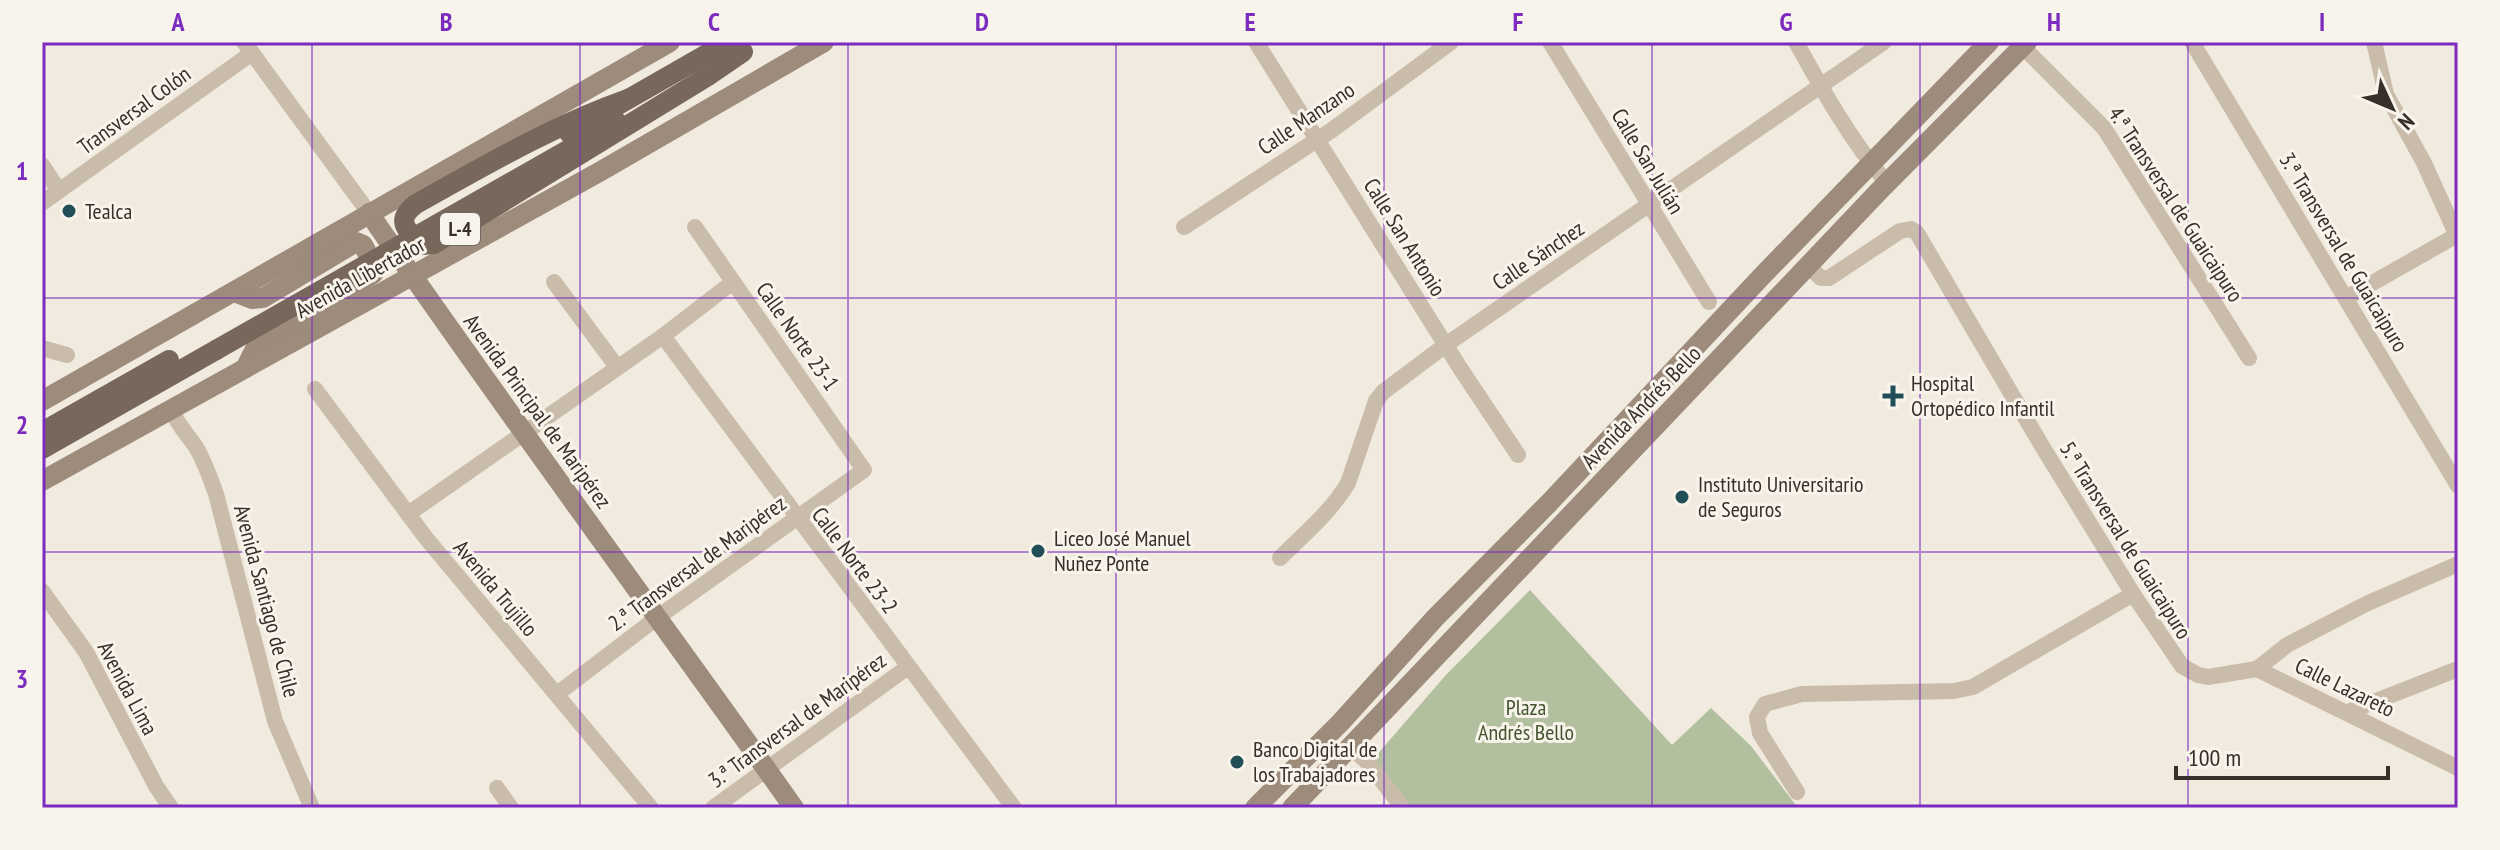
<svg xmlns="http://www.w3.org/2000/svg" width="2500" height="850" font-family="'PT Sans Narrow',sans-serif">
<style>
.green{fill:#b2c09f}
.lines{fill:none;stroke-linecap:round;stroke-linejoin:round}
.street{stroke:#c9bcab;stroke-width:16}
.secondary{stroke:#9d8b7c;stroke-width:20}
.primary{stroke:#78685b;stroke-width:20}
.primary-bridge{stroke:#78685b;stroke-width:20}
.grid{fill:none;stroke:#7b2cbf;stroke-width:2;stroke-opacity:0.55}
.poi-dot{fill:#214e57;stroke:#f9f4eb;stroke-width:3}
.labels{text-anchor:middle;stroke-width:6;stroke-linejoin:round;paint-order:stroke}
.shield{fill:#f9f4eb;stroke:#716a64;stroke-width:2}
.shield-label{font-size:20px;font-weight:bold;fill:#372f2a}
.street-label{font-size:22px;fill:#372f2a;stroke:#f9f4eb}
.poi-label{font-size:22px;fill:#372f2a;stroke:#f9f4eb;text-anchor:start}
.park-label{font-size:22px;fill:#43542e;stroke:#f9f4eb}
.neatline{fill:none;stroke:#7b2cbf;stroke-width:3}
.grid-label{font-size:26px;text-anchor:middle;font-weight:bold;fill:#7b2cbf}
</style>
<rect width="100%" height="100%" fill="#f1eade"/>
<!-- green -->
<path class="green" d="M1530,590L1672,745L1711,708L1751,746L1798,808H1403L1369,764L1445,676Z"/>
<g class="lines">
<!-- street -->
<g class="street">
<path d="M244,42L369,213"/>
<path d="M1256,42L1460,368L1518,455"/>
<path d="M1550,42L1709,302"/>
<path d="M1796,42C1823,91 1851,141 1887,183"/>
<path d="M2192,42L2458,486"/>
<path d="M2374,42L2386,94L2424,163L2458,238"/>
<path d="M2023,47L2104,128L2249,358"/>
<path d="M42,165L59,191"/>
<path d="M42,203L252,53"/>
<path d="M1184,227L1332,130L1451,42"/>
<path d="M1808,266L1821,278H1829L1900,231L1911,229L1917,233L2042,446L2133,594L2182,666L2198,675L2208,677L2257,669L2458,768"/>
<path d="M554,282L617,367"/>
<path d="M2346,298L2457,235"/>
<path d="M663,336L1014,808"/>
<path d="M42,348L67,355"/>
<path d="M315,389L426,538L651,808"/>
<path d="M171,409C177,424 187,434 196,447C205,462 210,478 216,494L275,721L312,808"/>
<path d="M408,514L663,336L733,282"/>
<path d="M1280,558C1304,534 1331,512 1348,483L1376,401L1383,392L1447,344L1884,42"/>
<path d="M42,591L86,652L156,786L171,808"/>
<path d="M2257,669L2287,645L2368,603L2458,564"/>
<path d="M557,694L658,617L864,470L695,227"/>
<path d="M2348,712L2458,669"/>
<path d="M1352,748L1369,764L1403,808"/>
<path d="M497,788L511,808"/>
<path d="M1797,792L1760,733L1757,717L1765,704L1802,694L1954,691L1973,687L2133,594"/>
<path d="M713,808L908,667"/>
</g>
<!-- secondary -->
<g class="secondary">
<path d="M369,213C507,414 653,609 794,808"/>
<path d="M234,292L252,299L263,298L356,242L363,245L375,268L374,273L367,278L266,335L258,343L246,367"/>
<path d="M42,401L670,42"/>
<path d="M42,481L601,171L824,42"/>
<path d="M1255,808L1341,722L1435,618L1549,503L1762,276L1989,42"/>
<path d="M1292,808L1880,190L2027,42"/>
</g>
<!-- primary -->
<g class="primary">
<path d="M628,99C554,125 486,165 416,204C395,220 405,229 422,245L434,244L708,76L743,52"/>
<path d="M618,105L728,42"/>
<path d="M42,432L169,360"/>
<path d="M42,449L216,350"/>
</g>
<!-- primary-bridge -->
<g class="primary-bridge">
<path d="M569,133L608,111"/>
<path d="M216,350L617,122"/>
</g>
</g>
<!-- grid -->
<path class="grid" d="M312,42V808M580,42V808M848,42V808M1116,42V808M1384,42V808M1652,42V808M1920,42V808M2188,42V808M42,298H2458M42,552H2458"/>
<!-- markers -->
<g class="poi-dot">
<circle cx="69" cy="211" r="8"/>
<path d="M1889 384h8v8h8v8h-8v8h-8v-8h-8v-8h8z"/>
<circle cx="1682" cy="497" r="8"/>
<circle cx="1038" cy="551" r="8"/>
<circle cx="1237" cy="762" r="8"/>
</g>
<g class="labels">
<!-- shield labels -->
<rect class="shield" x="440" y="213" width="40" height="32" rx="6"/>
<g class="shield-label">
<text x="460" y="236">L-4</text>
</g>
<!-- street labels -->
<g class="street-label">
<text transform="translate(134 110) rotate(-36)" y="8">Transversal Colón</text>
<text transform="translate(1306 118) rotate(-34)" y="8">Calle Manzano</text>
<text transform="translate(1648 161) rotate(59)" y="8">Calle San Julián</text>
<text transform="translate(2176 204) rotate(57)" y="8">4.ª Transversal de Guaicaipuro</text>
<text transform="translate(1405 237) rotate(58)" y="8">Calle San Antonio</text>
<text transform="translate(2344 252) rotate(59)" y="8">3.ª Transversal de Guaicaipuro</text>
<text transform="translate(1538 255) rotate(-34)" y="8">Calle Sánchez</text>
<text transform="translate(360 277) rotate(-29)" y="8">Avenida Libertador</text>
<text transform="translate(798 336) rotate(55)" y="8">Calle Norte 23-1</text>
<text transform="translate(1641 407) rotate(-46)" y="8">Avenida Andrés Bello</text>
<text transform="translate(538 411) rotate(54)" y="8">Avenida Principal de Maripérez</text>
<text transform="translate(2126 540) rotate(58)" y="8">5.ª Transversal de Guaicaipuro</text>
<text transform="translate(855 560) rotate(53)" y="8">Calle Norte 23-2</text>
<text transform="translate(697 563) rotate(-36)" y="8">2.ª Transversal de Maripérez</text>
<text transform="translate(496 588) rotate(50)" y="8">Avenida Trujillo</text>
<text transform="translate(267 601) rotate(75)" y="8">Avenida Santiago de Chile</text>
<text transform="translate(2345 687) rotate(26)" y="8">Calle Lazareto</text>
<text transform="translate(128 688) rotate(62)" y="8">Avenida Lima</text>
<text transform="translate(797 720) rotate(-36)" y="8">3.ª Transversal de Maripérez</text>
</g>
<!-- poi labels -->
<g class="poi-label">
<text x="85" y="219">Tealca</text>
<text x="1911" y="391">Hospital<tspan x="1911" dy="25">Ortopédico Infantil</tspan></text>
<text x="1698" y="492">Instituto Universitario<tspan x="1698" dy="25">de Seguros</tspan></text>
<text x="1054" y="546">Liceo José Manuel<tspan x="1054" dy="25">Nuñez Ponte</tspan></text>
<text x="1253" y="757">Banco Digital de<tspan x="1253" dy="25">los Trabajadores</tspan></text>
</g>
<!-- park labels -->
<g class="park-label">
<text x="1526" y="715">Plaza<tspan x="1526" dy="25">Andrés Bello</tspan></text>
</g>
</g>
<!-- border -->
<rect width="2500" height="850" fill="none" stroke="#f9f4eb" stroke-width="88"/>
<!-- north arrow -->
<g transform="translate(2392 108) rotate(134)" stroke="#f9f4eb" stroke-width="6" paint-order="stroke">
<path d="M0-6L14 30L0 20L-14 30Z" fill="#372f2a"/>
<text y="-12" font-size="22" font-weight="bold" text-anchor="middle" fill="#372f2a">N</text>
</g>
<!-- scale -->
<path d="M2176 766v12h212v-12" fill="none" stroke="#372f2a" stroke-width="4"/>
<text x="2188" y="766" font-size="24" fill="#372f2a" stroke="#f9f4eb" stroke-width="6" paint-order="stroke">100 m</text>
<rect x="44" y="44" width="2412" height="762" class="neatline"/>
<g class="grid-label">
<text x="178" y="31">A</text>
<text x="446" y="31">B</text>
<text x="714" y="31">C</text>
<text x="982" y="31">D</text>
<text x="1250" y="31">E</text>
<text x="1518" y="31">F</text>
<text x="1786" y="31">G</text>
<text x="2054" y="31">H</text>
<text x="2322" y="31">I</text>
<text x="22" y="180">1</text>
<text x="22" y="434">2</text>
<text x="22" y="688">3</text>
</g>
</svg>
